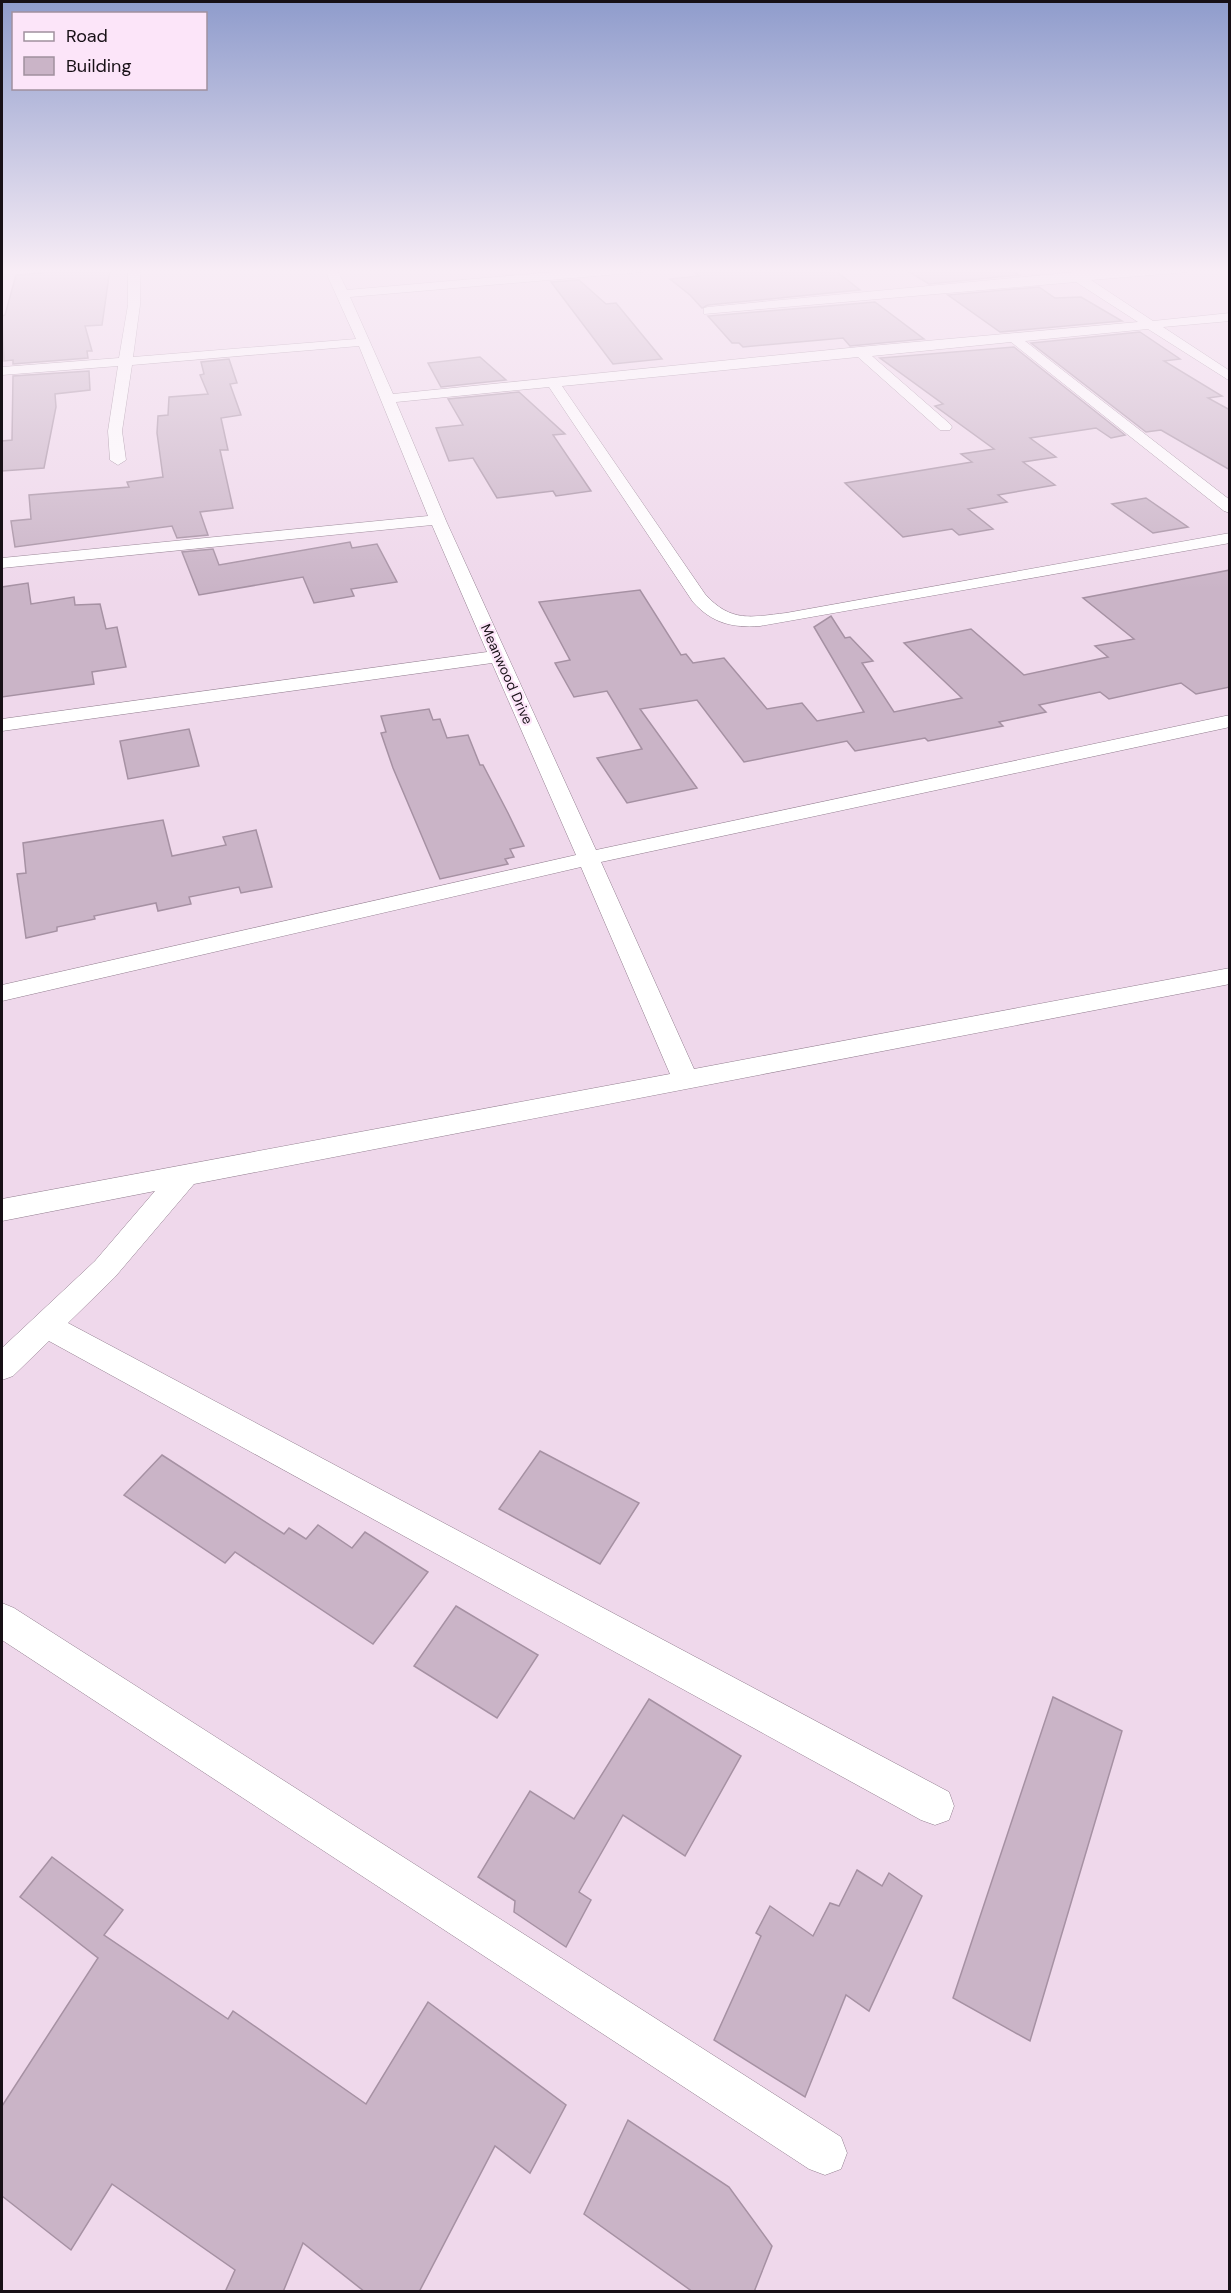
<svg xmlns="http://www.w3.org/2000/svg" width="1231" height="2293" font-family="'DM Sans',sans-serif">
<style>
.building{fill:#cab4c7;stroke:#a691a3;stroke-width:1.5}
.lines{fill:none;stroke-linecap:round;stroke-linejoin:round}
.street-casing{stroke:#917d8e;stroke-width:1}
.street{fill:#fff;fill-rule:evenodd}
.labels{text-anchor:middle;stroke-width:4.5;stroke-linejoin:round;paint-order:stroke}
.far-street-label{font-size:14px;fill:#171016;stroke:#fce5f9}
</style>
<rect width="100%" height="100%" fill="#efd8eb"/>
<!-- building -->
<g class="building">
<path d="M43,268H67V272L110,269L102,325L85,326L92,351H87L88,358L13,364V360L4,361L2,316L5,315L16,275L42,273Z"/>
<path d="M690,268H832L860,290L708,305L702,308L690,295L670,279L699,276Z"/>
<path d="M903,268H1009L1019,275L929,284Z"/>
<path d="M579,280L606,304L616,303L662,359L613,364L551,282Z"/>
<path d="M1039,287L1055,298L1081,297L1122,321L1000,332L948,295Z"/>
<path d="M875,302L924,339L850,346L843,338L743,347L739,343H732L708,316Z"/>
<path d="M1140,332L1180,359L1164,361L1222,396L1208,398L1230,410V470L1161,430L1146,432L1031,343Z"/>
<path d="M1014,347L1125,435L1111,438L1096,428L1030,438L1056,457L1023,462L1055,485L998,495L1007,502L968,509L993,529L959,535L952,529L903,537L845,483L972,462L961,454L994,449L935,406L943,404L880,358Z"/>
<path d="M480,357L506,380L441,387L428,363Z"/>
<path d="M229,359L237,383L230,384L241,415L221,418L228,450H220L233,508L200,512L208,535L177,538L172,526L15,547L11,521L31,519L29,495L129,487L127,482L163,477L157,433L158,416L168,415L169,397L208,394L200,375L204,374L201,362Z"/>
<path d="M89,371L90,390L55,394L56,407L44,468L2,471V441L12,440L13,376Z"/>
<path d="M519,392L565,434L553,435L591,491L556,496L553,491L497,498L473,458L449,461L436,428L463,425L448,399Z"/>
<path d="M1146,498L1188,527L1153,533L1112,504Z"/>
<path d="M350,542L352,548L377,544L397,582L351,589L354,596L314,603L303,577L199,595L182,552L213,549L219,565Z"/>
<path d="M1230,570V687L1196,694L1181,683L1109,699L1100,692L1039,705L1046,712L999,722L1003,726L928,741L925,738L855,751L847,741L744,762L697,700L640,709L697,788L627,803L597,758L642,749L607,691L574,697L555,663L570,660L539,602L640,590L681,655L686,654L693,663L724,658L767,709L802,703L817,721L864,712L814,627L831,616L845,638L850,637L873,661L862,663L894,712L962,698L904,643L971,629L1024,675L1108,657L1095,646L1134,639L1083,598Z"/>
<path d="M28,583L31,604L74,597L75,605L100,604L106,629L117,627L126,667L92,672L94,684L2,697V587Z"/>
<path d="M429,709L433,720L440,719L447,738L468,735L480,765H483L508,813L524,846L510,849L514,857L505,859L508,864L440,879L393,768L381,733L386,732L381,716Z"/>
<path d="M189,729L199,766L128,779L120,741Z"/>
<path d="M163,820L172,856L226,845L223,837L256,830L272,887L241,893L239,887L189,897L191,904L158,911L156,903L94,916L95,919L57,927V931L26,938L17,874L26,873L23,843Z"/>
<path d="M540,1451L639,1503L600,1564L499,1509Z"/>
<path d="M162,1455L284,1534L289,1528L306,1539L318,1525L352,1548L365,1532L428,1572L373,1644L235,1552L225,1563L124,1495Z"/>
<path d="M456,1606L538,1655L497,1718L414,1666Z"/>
<path d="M1053,1697L1122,1731L1030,2041L953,1998Z"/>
<path d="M649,1699L741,1756L685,1856L623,1815L579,1892L591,1900L566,1947L514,1912L515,1901L478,1877L530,1791L574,1819Z"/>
<path d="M52,1857L123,1910L104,1935L228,2019L233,2011L366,2104L428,2002L566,2105L530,2173L495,2146L419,2292H365L303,2243L283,2292H225L235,2270L112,2184L71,2250L2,2196V2106L98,1958L20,1897Z"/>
<path d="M857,1870L882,1886L889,1873L922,1896L869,2011L846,1995L805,2097L714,2040L761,1936L756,1933L770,1906L813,1936L830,1903L839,1906Z"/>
<path d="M628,2120L729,2187L772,2246L754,2292H693L584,2214Z"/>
</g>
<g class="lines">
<defs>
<g id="street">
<path d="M128,268H140V305L133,357L356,339L324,268H336L347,290L599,268H649L643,272L350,297L393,394L859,347L1138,322L1076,282L704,314V308L708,307L1076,272L1194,268L1188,272L1091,280L1153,321L1230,313V321L1163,327L1230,371V381L1148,329L1025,341L1230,500V513L1224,511L1011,342L872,356L950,424L952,427L950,430H940L858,357L562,386L705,594C731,623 751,617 786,613L1230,533V543L760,626C732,628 712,623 693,602L549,387L396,402L447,523L596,850L1230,715V727L601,862L694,1069L1230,968V984L194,1184L115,1277L68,1323L949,1792L954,1806L949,1820L935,1825L921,1820L49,1341L13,1376L2,1380V1348L95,1261L155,1191L2,1221V1199L670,1074L581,867L2,1001V985L576,855L492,663L2,731V719L487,652L432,525L2,568V558L428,516L359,346L132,365L122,431L126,460L118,465L110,460L108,431L118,366L2,375V367L119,358L128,305Z"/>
<path d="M2,1603L14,1608L841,2137L847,2153L841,2169L825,2175L809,2169L2,1640Z"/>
</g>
</defs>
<!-- street casing -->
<use href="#street" class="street-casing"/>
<!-- street -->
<use href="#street" class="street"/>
</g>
<!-- sky -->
<linearGradient id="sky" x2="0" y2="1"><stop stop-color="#8f9ccc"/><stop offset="0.46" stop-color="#f8edf6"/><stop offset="1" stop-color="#f8edf6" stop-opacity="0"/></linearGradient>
<rect width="1231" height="589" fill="url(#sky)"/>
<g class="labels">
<!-- far-street labels -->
<g class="far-street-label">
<text transform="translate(507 674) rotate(66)" y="5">Meanwood Drive</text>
</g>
</g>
<!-- border -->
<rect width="1231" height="2293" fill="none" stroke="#171016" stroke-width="6"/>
<!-- legend -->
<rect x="12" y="12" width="195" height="78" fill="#fce5f9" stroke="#a0909e" stroke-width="1.5"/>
<rect x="24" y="32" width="30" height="9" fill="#ffffff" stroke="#a0909e" stroke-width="1.5"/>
<text x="66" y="42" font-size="18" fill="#171016">Road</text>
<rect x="24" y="57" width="30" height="18" fill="#cab4c7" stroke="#a0909e" stroke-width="1.5"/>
<text x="66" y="72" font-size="18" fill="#171016">Building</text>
</svg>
